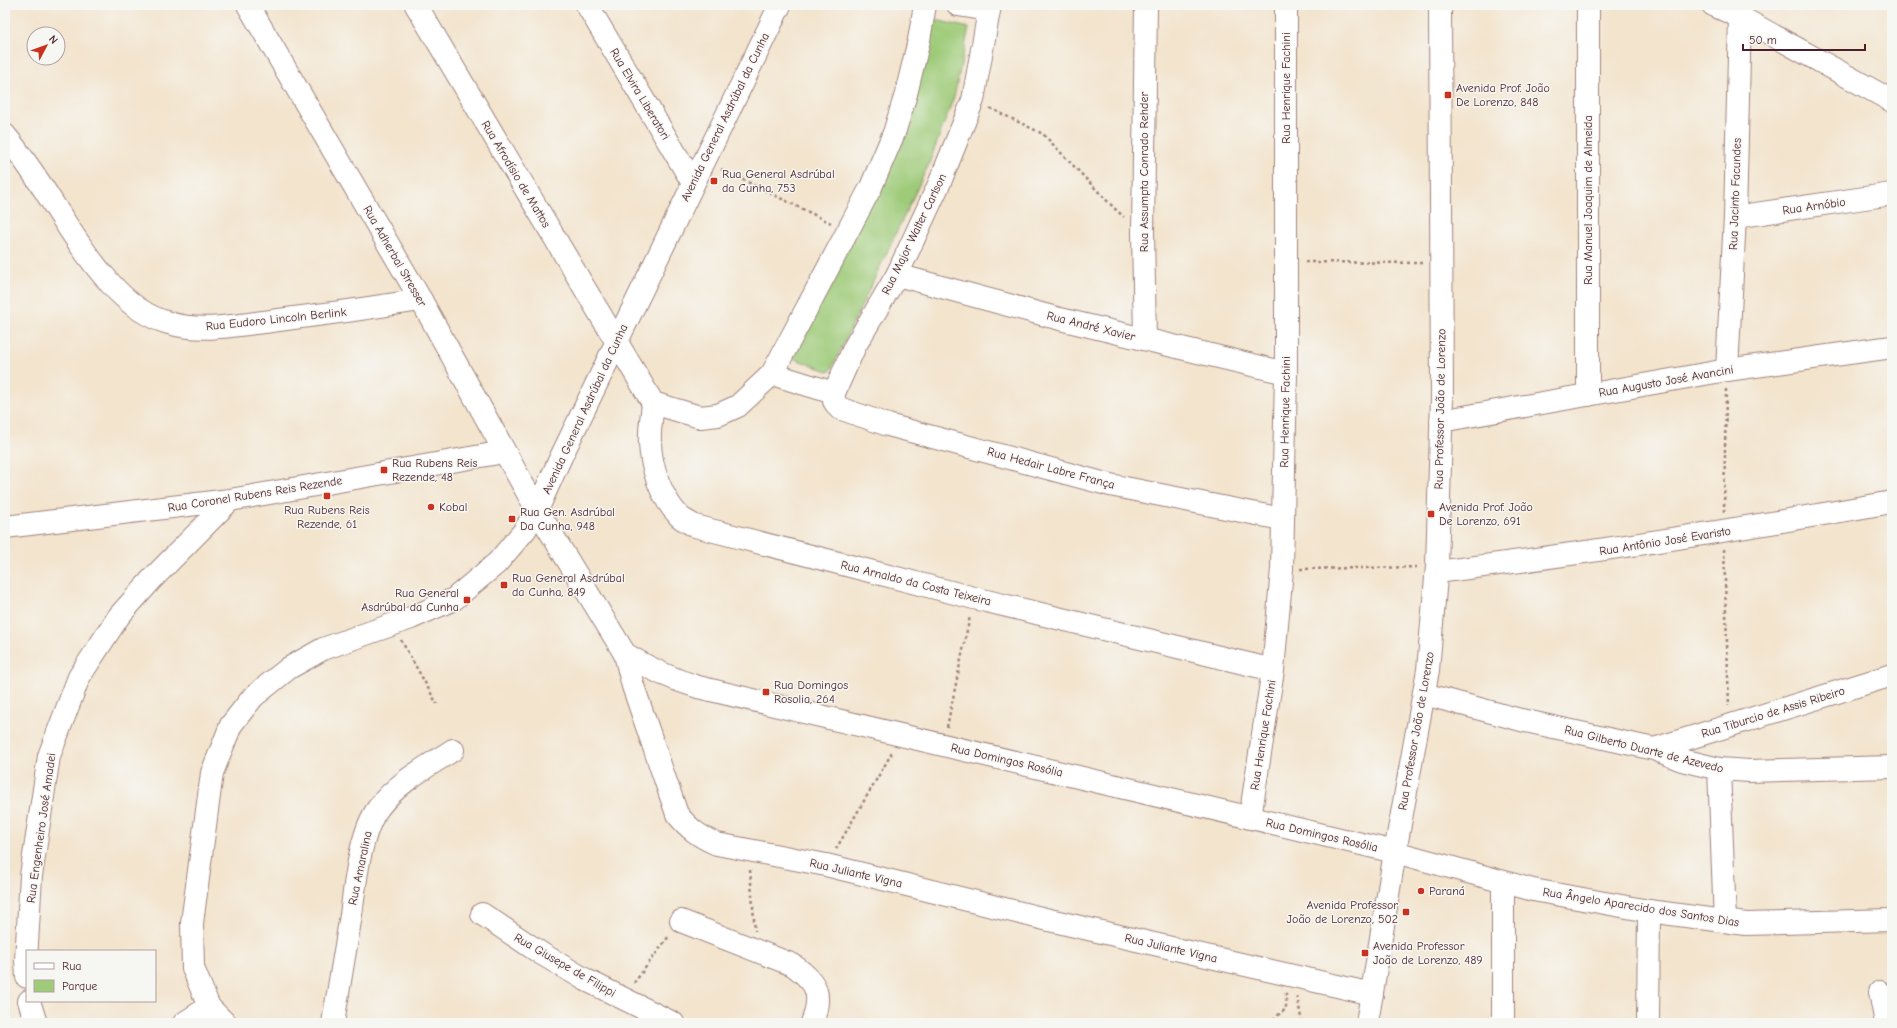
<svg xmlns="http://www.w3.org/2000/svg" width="1897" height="1028" font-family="'Comic Neue',sans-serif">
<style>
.green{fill:#9ecb78;stroke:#747552}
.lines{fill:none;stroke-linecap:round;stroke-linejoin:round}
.minor-casing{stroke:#9e827c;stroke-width:24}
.path{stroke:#9e827c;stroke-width:2.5;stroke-dasharray:3 3;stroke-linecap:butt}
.minor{stroke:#fff;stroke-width:22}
.poi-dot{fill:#c8321e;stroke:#f6f6f2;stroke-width:1.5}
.labels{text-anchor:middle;stroke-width:3;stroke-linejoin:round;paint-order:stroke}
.street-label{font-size:12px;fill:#4a1f2b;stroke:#f6f6f2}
.poi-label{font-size:12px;fill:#4a1f2b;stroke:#f6f6f2;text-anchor:start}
</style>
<rect width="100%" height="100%" fill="#f6f6f2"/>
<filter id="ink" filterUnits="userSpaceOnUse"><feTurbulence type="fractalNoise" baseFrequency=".025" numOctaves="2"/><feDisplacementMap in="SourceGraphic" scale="8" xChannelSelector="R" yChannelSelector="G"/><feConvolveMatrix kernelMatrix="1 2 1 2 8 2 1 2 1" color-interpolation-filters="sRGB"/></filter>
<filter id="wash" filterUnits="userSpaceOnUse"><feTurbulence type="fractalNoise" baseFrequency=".012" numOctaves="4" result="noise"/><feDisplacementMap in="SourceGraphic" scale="16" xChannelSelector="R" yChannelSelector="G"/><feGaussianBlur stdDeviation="0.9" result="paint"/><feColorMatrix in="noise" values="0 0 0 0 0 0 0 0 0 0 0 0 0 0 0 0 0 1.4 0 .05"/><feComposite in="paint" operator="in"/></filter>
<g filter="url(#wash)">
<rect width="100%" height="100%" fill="#f3e4cd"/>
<!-- green -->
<path class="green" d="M928,18L969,28L954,97L928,166L830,372L787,356L907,125Z"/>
</g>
<g filter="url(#ink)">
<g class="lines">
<defs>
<g id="minor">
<path d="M248,5L421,300L537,510L625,654L633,686L677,814C689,829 700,837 717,844L826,865L1045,919L1372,994"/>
<path d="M416,5L653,403L700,417L718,415L738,406L772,374L871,187L894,133L906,94L919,40L925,5"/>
<path d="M587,5L693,183"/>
<path d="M958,5L989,10"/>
<path d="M990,5L973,100L940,182L897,275L855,346L834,393V401L839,408L888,425L1110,485L1282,519"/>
<path d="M1588,5V395"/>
<path d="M1713,5L1740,17L1892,101"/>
<path d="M5,135C44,181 69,238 110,283C126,301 145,317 169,323C201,333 238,325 271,321C321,315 371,308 421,300"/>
<path d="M1735,217L1892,194"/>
<path d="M897,275L1060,319L1286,373"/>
<path d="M1145,339L1143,232L1146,5"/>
<path d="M1727,370L1735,217L1740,17"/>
<path d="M772,374L834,393"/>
<path d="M653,403C652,416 649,429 650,443C651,468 661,497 679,516C683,520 690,523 695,526L974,598L1273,670"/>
<path d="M1441,421L1727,370L1892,347"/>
<path d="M5,527L230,500L504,452"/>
<path d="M1437,572C1589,553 1741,529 1892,502"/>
<path d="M625,654C648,668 671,679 698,687L1395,852L1533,890L1649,911L1746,924L1892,920"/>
<path d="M1424,694L1521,720L1654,749L1682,760L1719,769L1749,771L1892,767"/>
<path d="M1654,749L1892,675"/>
<path d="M1719,769L1725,921"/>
<path d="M1250,818L1273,670L1282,569L1286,373V5"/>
<path d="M482,914L542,954L586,980L673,1023"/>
<path d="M681,921L793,965C817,983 823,993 812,1023"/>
<path d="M27,977L26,960L31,876L49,756L79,677L119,616L153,578L230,500"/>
<path d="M1880,992L1886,1023"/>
<path d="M29,1001L36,1023"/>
<path d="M184,1023L209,1007"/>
<path d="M225,1023L209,1007L193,968L192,923L212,773L231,725L253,697L289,668L323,649L411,618L454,599L497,563L525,530L537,510L560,459L780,5"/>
<path d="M333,1023C339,987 345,951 351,915C355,885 360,831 379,807C398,782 427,767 453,750"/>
<path d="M1367,1023L1395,852L1428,670L1437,566L1442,397L1440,5"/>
<path d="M1503,1023V882"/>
<path d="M1648,1023L1649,911"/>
</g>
</defs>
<!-- minor casing -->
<use href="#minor" class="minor-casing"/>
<!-- path -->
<g class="path">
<path d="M990,108L1043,134L1114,208L1124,217"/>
<path d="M721,169L831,223"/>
<path d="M1305,262L1422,263"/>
<path d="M1724,512L1726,389"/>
<path d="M1724,549L1729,706"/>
<path d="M1300,569L1419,567"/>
<path d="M401,640L437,704"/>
<path d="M947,727L970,616"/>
<path d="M836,849L893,751"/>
<path d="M750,870L755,931"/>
<path d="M634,983L669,936"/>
<path d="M1297,996L1302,1023"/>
<path d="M1268,1023L1286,1009V992"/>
</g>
<!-- minor -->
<use href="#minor" class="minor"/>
</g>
</g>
<!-- markers -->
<g class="poi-dot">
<rect x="1444" y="91" width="8" height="8" rx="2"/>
<rect x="710" y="177" width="8" height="8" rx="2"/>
<rect x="380" y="466" width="8" height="8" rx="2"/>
<rect x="323" y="492" width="8" height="8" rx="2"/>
<circle cx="431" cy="507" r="4"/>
<rect x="1427" y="510" width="8" height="8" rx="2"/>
<rect x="508" y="515" width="8" height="8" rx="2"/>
<rect x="500" y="581" width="8" height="8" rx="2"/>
<rect x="463" y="596" width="8" height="8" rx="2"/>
<rect x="762" y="688" width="8" height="8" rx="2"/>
<circle cx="1421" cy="891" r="4"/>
<rect x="1402" y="908" width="8" height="8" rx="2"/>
<rect x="1361" y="949" width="8" height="8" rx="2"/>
</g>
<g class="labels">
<!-- street labels -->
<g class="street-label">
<text transform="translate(1286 88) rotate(-90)" y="4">Rua Henrique Fachini</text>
<text transform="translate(640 94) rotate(59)" y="4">Rua Elvira Liberatori</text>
<text transform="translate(725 117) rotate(-64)" y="4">Avenida General Asdrúbal da Cunha</text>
<text transform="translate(1144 172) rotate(-90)" y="4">Rua Assumpta Conrado Rehder</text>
<text transform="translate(516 174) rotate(59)" y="4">Rua Afrodísio de Mattos</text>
<text transform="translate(1735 194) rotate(-88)" y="4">Rua Jacinto Facundes</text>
<text transform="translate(1588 200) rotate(-90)" y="4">Rua Manuel Joaquim de Almeida</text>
<text transform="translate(1814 206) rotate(-8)" y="4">Rua Arnóbio</text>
<text transform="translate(914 234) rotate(-64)" y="4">Rua Major Walter Carlson</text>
<text transform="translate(395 256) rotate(60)" y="4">Rua Adherbal Stresser</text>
<text transform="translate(276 319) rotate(-6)" y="4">Rua Eudoro Lincoln Berlink</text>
<text transform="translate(1091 326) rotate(14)" y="4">Rua André Xavier</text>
<text transform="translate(1666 381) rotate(-10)" y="4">Rua Augusto José Avancini</text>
<text transform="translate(585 409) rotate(-65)" y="4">Avenida General Asdrúbal da Cunha</text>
<text transform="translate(1440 409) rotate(-89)" y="4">Rua Professor João de Lorenzo</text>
<text transform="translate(1285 412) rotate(-89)" y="4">Rua Henrique Fachini</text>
<text transform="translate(1051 468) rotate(15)" y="4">Rua Hedair Labre França</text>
<text transform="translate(255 494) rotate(-9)" y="4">Rua Coronel Rubens Reis Rezende</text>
<text transform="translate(1665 541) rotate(-9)" y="4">Rua Antônio José Evaristo</text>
<text transform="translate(916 583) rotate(14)" y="4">Rua Arnaldo da Costa Teixeira</text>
<text transform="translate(1773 712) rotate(-17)" y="4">Rua Tiburcio de Assis Ribeiro</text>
<text transform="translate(1416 731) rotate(-80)" y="4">Rua Professor João de Lorenzo</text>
<text transform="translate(1263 735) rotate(-81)" y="4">Rua Henrique Fachini</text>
<text transform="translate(1644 749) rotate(14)" y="4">Rua Gilberto Duarte de Azevedo</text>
<text transform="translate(1007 760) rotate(13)" y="4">Rua Domingos Rosólia</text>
<text transform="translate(41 828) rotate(-82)" y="4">Rua Engenheiro José Amadei</text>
<text transform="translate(1322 835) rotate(13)" y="4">Rua Domingos Rosólia</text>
<text transform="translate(360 868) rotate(-78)" y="4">Rua Amaralina</text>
<text transform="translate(856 873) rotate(13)" y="4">Rua Juliante Vigna</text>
<text transform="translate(1641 907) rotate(9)" y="4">Rua Ângelo Aparecido dos Santos Dias</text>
<text transform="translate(1171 948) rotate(13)" y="4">Rua Juliante Vigna</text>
<text transform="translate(565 965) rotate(30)" y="4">Rua Giusepe de Filippi</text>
</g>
<!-- poi labels -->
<g class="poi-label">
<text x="1456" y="92">Avenida Prof. João<tspan x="1456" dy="14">De Lorenzo, 848</tspan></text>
<text x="722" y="178">Rua General Asdrúbal<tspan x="722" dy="14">da Cunha, 753</tspan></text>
<text x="392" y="467">Rua Rubens Reis<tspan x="392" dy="14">Rezende, 48</tspan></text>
<text x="439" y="511">Kobal</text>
<text x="1439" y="511">Avenida Prof. João<tspan x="1439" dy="14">De Lorenzo, 691</tspan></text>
<text x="327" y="514" text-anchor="middle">Rua Rubens Reis<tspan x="327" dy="14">Rezende, 61</tspan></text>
<text x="520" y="516">Rua Gen. Asdrúbal<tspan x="520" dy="14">Da Cunha, 948</tspan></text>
<text x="512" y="582">Rua General Asdrúbal<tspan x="512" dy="14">da Cunha, 849</tspan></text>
<text x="459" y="597" text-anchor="end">Rua General<tspan x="459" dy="14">Asdrúbal da Cunha</tspan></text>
<text x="774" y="689">Rua Domingos<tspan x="774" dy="14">Rosolia, 264</tspan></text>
<text x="1429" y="895">Paraná</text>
<text x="1398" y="909" text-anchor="end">Avenida Professor<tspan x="1398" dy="14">João de Lorenzo, 502</tspan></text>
<text x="1373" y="950">Avenida Professor<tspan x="1373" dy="14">João de Lorenzo, 489</tspan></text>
</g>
</g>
<!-- margin -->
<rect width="1897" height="1028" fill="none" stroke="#f6f6f2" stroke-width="20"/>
<!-- legend -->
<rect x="26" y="950" width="130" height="52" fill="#f6f6f2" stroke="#b1a0a2"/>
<rect x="34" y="963" width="20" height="6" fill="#ffffff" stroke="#b1a0a2"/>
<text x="62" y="970" font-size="12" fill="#4a1f2b">Rua</text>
<rect x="34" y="980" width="20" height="12" fill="#9ecb78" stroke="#b1a0a2"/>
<text x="62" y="990" font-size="12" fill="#4a1f2b">Parque</text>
<!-- north arrow -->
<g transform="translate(46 46) rotate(49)"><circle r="19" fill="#f6f6f2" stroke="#b1a0a2"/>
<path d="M0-3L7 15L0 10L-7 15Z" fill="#c8321e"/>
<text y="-6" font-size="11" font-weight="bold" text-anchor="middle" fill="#4a1f2b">N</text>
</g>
<!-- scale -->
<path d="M1743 44v6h122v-6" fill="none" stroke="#4a1f2b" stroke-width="2"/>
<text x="1749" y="44" font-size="12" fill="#4a1f2b" stroke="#f6f6f2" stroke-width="3" paint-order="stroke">50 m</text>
</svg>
